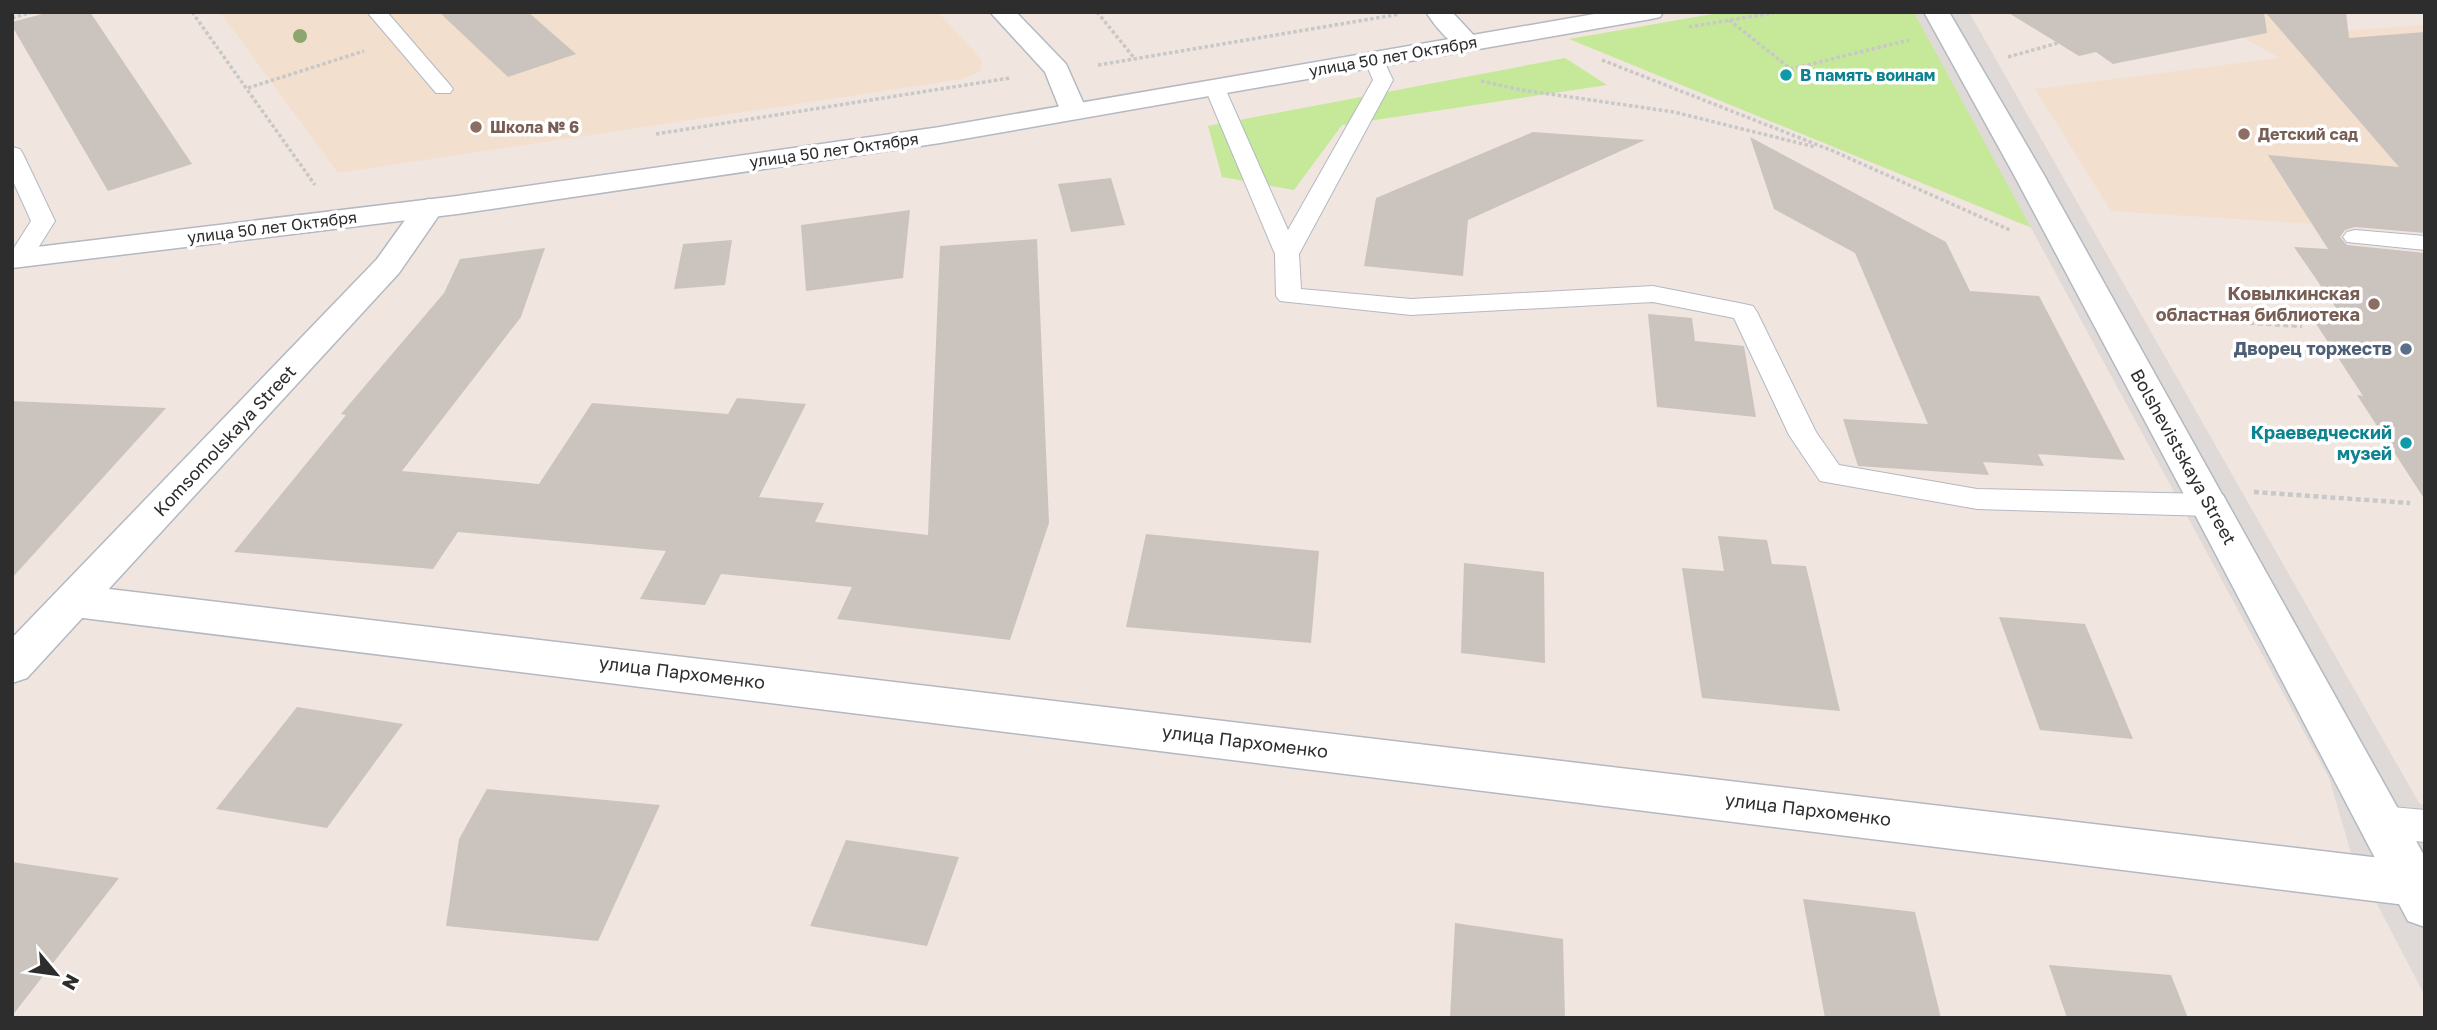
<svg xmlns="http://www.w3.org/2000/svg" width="2437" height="1030" font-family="'Golos Text',sans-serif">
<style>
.education{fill:#f2dfce}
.green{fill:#c5e999}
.plaza{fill:#dfdad7}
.building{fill:#cbc4be}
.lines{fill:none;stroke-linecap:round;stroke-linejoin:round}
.service-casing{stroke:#b3b9c2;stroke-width:2}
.pedestrian-casing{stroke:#b3b9c2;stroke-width:3}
.minor-casing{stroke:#b3b9c2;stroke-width:3}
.tertiary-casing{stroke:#b3b9c2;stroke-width:3}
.secondary-casing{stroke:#b3b9c2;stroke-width:3}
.path-far1{stroke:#c8c8c8;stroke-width:3.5;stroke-dasharray:3.5 2.5;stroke-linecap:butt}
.path{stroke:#c8c8c8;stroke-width:4.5;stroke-dasharray:5 3.5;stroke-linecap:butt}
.service{fill:#fff;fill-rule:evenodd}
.pedestrian{fill:#fff;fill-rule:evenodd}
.minor{fill:#fff;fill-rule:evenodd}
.tertiary{fill:#fff;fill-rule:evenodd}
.secondary{fill:#fff;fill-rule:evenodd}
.tree{fill:#8da670}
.culture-dot{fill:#0f9aa8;stroke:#fff;stroke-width:2.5}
.education-dot{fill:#8d6e63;stroke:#fff;stroke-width:2.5}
.service-dot{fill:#5c6f8a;stroke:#fff;stroke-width:2.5}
.labels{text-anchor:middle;stroke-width:7;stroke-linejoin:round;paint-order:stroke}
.far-street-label{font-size:16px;fill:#2d2d2d;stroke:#fff}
.far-culture-label{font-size:16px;font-weight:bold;fill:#0d838f;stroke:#fff;text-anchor:start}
.far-education-label{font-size:16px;font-weight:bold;fill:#785e54;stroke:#fff;text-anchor:start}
.education-label{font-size:18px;font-weight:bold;fill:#785e54;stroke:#fff;text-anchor:end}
.service-label{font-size:18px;font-weight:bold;fill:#4e5e75;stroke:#fff;text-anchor:end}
.culture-label{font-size:18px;font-weight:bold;fill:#0d838f;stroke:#fff;text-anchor:end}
.street-label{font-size:18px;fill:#2d2d2d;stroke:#fff}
</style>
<rect width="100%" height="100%" fill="#f0e5df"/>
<!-- education -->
<g class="education">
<path d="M220,12H938L982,60L981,71L962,79L338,173Z"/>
<path d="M2197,12H2264L2298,34L2425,25V231L2111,211L2035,89L2280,58Z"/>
</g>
<!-- green -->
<g class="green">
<path d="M1724,12H1914L2032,228L1569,39Z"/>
<path d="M1565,58L1607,85L1342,125L1294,190L1222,177L1208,126Z"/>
</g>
<!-- plaza -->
<path class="plaza" d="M1914,12H1969L2419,803L2425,806V996L2352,856L2329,778Z"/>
<!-- building -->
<g class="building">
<path d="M50,12H90L192,164L108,191L12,26V22Z"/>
<path d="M439,12H528L576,54L508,77Z"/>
<path d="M2007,12H2264L2267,33L2113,64L2096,52L2079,56Z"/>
<path d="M2265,12H2346L2349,38L2425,32V233L2355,227L2345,230L2340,237L2347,245L2425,253V500L2357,395L2363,396L2311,316L2343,318L2294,247L2328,249L2268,155L2399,167Z"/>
<path d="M1533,132L1645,140L1468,220L1463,276L1364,266L1376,198Z"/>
<path d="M1750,137L1946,242L1970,291L2039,296L2125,460L2038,454L2044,466L1983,462L1989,475L1858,466L1843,419L1928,424L1855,253L1774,209Z"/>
<path d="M1111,178L1125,225L1071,232L1058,184Z"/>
<path d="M910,210L903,278L806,291L801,225Z"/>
<path d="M1037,239L1049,523L1010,640L837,619L852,587L721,574L705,605L640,599L666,551L458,532L433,569L234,552L346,415L341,414L444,293L460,259L545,248L521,317L402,471L539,484L592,403L728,414L737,398L806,404L759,497L824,503L815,522L928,535L940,246Z"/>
<path d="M732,240L725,285L674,289L683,244Z"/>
<path d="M1648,314L1692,318L1695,341L1744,346L1756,417L1657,407Z"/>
<path d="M12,401L166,408L12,578Z"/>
<path d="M1146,534L1319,551L1311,643L1126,627Z"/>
<path d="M1718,536L1767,540L1772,564L1806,566L1840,711L1702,698L1682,568L1724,571Z"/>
<path d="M1464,563L1544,572L1545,663L1461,653Z"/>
<path d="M1999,617L2085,624L2133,739L2040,730Z"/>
<path d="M297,707L403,724L327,828L216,809Z"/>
<path d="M487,789L660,805L598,941L446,926L459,839Z"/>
<path d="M846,840L959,857L927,946L810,926Z"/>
<path d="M12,862L119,878L12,1016Z"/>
<path d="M1803,899L1915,912L1941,1018H1825Z"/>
<path d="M1455,923L1563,939L1565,1018H1450Z"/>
<path d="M2049,965L2171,975L2188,1018H2067Z"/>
</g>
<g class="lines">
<defs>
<g id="service">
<path d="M367,12H387L450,85L453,89L450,93H436Z"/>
<path d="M1374,53L1381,55L1393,80L1299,254L1301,289L1411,299L1653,286L1744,304L1753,306L1757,312L1816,432L1839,465L1977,489L2209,494L2219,498L2224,505L2219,512L2209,516L1977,509L1820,481L1789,435L1734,318L1653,302L1411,315L1280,301L1276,296L1275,254L1204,86L1207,82H1221L1224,86L1288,230L1373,80L1364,59L1367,55Z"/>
<path d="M12,147L20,149L23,154L55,221L28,264L12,265V251L31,221L12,179Z"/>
<path d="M2355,230L2425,236V250L2347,242L2343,237L2347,232Z"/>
<path d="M2381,806L2425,810V842L2381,838L2368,833L2363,822L2368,811Z"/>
</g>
<path id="pedestrian" d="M2209,491L2223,495L2425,857V927L2408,921L2190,505L2195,495Z"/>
<g id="minor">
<path d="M1426,12H1452L1481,43L1477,48C1456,54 1437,29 1426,12Z"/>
<path d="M1924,12H1949L2044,175L2228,505L2223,515L2209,519L2195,515L2014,175Z"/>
<path d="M75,585L2414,862L2425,866V902L2414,906L75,617L61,612L55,601L61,590Z"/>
</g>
<g id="tertiary">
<path d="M990,12H1016L1066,64L1087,111L1083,117L1073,119L1063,117L1045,72Z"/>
<path d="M429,199L440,202L444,208L399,273L27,678L12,683V638L377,259L418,202Z"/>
</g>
<path id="secondary" d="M1606,12H1663L1660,17L1651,19L940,143L457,214L12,268V250L457,196L940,127Z"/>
</defs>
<!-- service casing -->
<use href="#service" class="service-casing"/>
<!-- pedestrian casing -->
<use href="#pedestrian" class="pedestrian-casing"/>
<!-- minor casing -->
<use href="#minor" class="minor-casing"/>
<!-- tertiary casing -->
<use href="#tertiary" class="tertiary-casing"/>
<!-- secondary casing -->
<use href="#secondary" class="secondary-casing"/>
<!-- path-far1 -->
<g class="path-far1">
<path d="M192,12L315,185"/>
<path d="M1097,12L1135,59"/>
<path d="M12,18L32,12"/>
<path d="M1729,20L1791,69L1909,40"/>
<path d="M1689,27L1778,12"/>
<path d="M2008,57L2058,43"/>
<path d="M1602,60L1833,151L2010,230"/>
<path d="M1098,65L1400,14"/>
<path d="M1481,81L1522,90L1674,112L1815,147"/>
<path d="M248,88L364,51"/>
<path d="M656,134L1010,78"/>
</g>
<!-- path -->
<g class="path">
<path d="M2156,317L2302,326"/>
<path d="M2254,492L2410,503"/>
</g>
<!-- service -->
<use href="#service" class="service"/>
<!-- pedestrian -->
<use href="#pedestrian" class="pedestrian"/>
<!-- minor -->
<use href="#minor" class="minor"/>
<!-- tertiary -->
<use href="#tertiary" class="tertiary"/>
<!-- secondary -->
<use href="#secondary" class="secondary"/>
</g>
<!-- trees -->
<circle class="tree" cx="300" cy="36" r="7"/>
<!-- markers -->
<g class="culture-dot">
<circle cx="1786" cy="75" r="7"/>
<circle cx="2406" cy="443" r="7"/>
</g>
<g class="education-dot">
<circle cx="476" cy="127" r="7"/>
<circle cx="2244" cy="134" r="7"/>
<circle cx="2374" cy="304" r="7"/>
</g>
<circle class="service-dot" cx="2406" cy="349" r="7"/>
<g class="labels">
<!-- far-street labels -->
<g class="far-street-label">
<text transform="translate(1393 56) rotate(-10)" y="6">улица 50 лет Октября</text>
<text transform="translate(834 150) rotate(-8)" y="6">улица 50 лет Октября</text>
<text transform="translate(272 227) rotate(-7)" y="6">улица 50 лет Октября</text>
</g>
<!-- far-culture labels -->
<g class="far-culture-label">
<text x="1800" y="81">В память воинам</text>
</g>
<!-- far-education labels -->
<g class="far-education-label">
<text x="490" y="133">Школа № 6</text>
<text x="2258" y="140">Детский сад</text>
</g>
<!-- education labels -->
<g class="education-label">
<text x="2360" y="300">Ковылкинская<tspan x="2360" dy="21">областная библиотека</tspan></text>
</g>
<!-- service labels -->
<g class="service-label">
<text x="2392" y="355">Дворец торжеств</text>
</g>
<!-- culture labels -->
<g class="culture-label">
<text x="2392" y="439">Краеведческий<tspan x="2392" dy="21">музей</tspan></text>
</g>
<!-- street labels -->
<g class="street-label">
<text transform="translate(225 441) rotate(-47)" y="6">Komsomolskaya Street</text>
<text transform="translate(2183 457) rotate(61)" y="6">Bolshevistskaya Street</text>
<text transform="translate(682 673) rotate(7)" y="6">улица Пархоменко</text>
<text transform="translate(1245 742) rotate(7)" y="6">улица Пархоменко</text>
<text transform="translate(1808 810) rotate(7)" y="6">улица Пархоменко</text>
</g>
</g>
<!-- border -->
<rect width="2437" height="1030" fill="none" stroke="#2d2d2d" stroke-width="28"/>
<!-- north arrow -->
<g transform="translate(56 974) rotate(119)" stroke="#ffffff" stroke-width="5" paint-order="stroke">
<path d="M0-5L12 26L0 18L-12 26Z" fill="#2d2d2d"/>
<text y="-10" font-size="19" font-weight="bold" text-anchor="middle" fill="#2d2d2d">N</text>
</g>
</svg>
